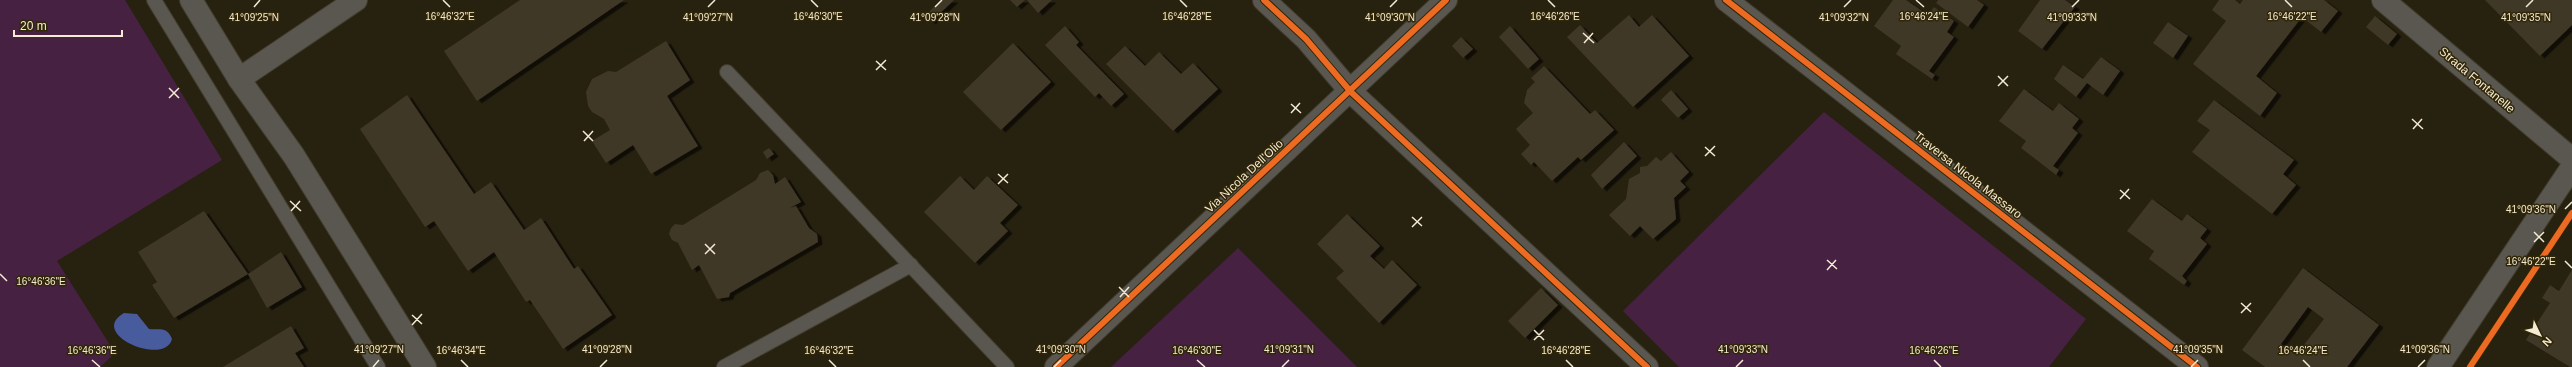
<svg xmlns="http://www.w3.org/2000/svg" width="2572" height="367" font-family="Arial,sans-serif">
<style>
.green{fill:#462142}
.water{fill:#475b9d}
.building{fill:#403727;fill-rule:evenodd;filter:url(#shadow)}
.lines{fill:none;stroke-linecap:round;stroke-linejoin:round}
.lane-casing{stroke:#423c2d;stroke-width:16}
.street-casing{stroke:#423c2d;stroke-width:24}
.lane{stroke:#59574f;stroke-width:14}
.street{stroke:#59574f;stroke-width:22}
.cycleway-casing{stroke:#312606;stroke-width:8}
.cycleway{stroke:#ed6a23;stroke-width:6}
.ticks{fill:none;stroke:#f4ebd5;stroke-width:1.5}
.labels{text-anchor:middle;stroke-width:3;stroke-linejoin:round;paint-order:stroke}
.street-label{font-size:12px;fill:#f4ebd5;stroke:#312606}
.ticks-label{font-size:10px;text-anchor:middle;fill:#f4ebd5;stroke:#312606;stroke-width:3;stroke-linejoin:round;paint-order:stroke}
</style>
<defs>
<filter id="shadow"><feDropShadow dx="4.5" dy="2.5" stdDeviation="0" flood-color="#0009"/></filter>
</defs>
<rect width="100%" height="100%" fill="#272110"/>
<!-- green -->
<g class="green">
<path d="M0,0H125L222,160L57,261L115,353L100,367H0Z"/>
<path d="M1824,112L2086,319L2049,367H1679L1623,311Z"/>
<path d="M1238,248L1357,367H1111Z"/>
</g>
<!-- water -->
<path class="water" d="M124,313L137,314L149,329C160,330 167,326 172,339C165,367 87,334 124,313Z"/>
<!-- building -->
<g class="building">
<path d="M520,0H624L477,101L444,51Z"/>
<path d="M941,0H954L931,22L925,16Z"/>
<path d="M1010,0H1025L1017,7Z"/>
<path d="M1027,0H1052L1038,13Z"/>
<path d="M1893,0H1906L1928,15L1934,7L1954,21L1947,32L1954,37L1929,71L1935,75L1932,79L1896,54L1901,46L1874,26Z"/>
<path d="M1938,0H1977L1984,5L1968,27L1936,3Z"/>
<path d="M2040,0H2065L2075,7L2042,49L2018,31Z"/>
<path d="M2219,0H2235L2240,4L2243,0H2324L2338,11L2321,32L2302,17L2256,76L2277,93L2260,116L2193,64L2226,21L2212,10Z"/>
<path d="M2485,0H2572V25L2540,56Z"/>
<path d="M1629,15L1639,27L1652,15L1689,56L1633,107L1567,37L1580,25L1597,43Z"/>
<path d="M2375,16L2397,34L2388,45L2366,27Z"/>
<path d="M2168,22L2188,36L2173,58L2153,43Z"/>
<path d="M1065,26L1079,42L1076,45L1124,94L1111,106L1099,93L1095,97L1045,45Z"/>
<path d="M1510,26L1539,59L1528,69L1499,37Z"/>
<path d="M1461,37L1473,49L1463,58L1452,46Z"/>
<path d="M666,41L690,80L667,96L698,146L651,174L633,145L606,163L592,141L610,130L604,119L592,112L588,106L586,92L592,79L608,71L616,72Z"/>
<path d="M1013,43L1051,82L1001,130L963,92Z"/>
<path d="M1125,46L1145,66L1159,52L1181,74L1193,63L1218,89L1173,131L1106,64Z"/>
<path d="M2101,57L2120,71L2103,95L2087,83L2076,97L2054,79L2063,65L2083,79Z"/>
<path d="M1544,66L1590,114L1595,110L1614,130L1581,160L1578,157L1552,181L1534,162L1531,165L1521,154L1530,145L1516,129L1533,113L1524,103L1527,90L1535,82L1531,78Z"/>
<path d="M2024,89L2053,111L2059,103L2079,119L2072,128L2078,133L2053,166L2059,170L2056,175L2021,148L2026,141L1999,121Z"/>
<path d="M1671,90L1688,109L1678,118L1661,100Z"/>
<path d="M407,95L474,194L491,182L524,230L541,218L574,269L578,266L612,315L563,349L530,300L526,302L494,252L468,271L434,221L425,227L360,129Z"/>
<path d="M2214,100L2294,160L2283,174L2296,185L2272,214L2192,152L2210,130L2197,121Z"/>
<path d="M1624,142L1637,156L1602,189L1591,175Z"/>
<path d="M769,148L774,154L767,159L763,152Z"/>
<path d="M1671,152L1689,172L1680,181L1686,187L1674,198L1676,219L1653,239L1640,226L1630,236L1609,215L1626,199L1629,179L1640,173V167L1647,166L1656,157L1661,161Z"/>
<path d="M768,170L773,175L775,184L785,177L801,202L790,208L796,206L809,228L817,234L818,242L730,293L729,297L717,299L699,265L692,270L678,243L672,240L669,234L671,228L675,224L683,225L756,180L760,173Z"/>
<path d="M960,176L974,190L987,176L1018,205L1000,223L1008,231L975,263L924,212Z"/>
<path d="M2152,199L2182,221L2187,214L2207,229L2200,238L2207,244L2182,276L2187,281L2184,285L2149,259L2154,251L2127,231Z"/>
<path d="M204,211L248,274L174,318L152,285L157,282L138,252Z"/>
<path d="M1347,214L1380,246L1370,256L1384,269L1392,260L1417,285L1379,323L1336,278L1344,271L1317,244Z"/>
<path d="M281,252L302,287L267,308L248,274Z"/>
<path d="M2303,268L2379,325L2347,367H2265L2242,350ZM2308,307L2324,319L2296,355L2281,344Z"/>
<path d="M2572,270V367H2570L2526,340L2550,303L2542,298L2550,285L2559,291Z"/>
<path d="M1541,288L1558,305L1525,338L1508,321Z"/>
<path d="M291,326L304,348L295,353L304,367H223Z"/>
</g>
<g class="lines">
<defs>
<g id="lane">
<path d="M154,0L378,367"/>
<path d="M727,72L1007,367"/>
<path d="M724,367L911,265"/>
</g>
<g id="street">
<path d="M191,0L239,79L294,156L425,367"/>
<path d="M1264,0L1306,39L1351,92L1647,367"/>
<path d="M1726,0L2197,367"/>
<path d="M2383,0L2572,159"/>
<path d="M239,79L356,0"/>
<path d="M1056,367L1446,0"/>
<path d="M2438,367L2572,167"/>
</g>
</defs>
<!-- lane casing -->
<use href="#lane" class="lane-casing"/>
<!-- street casing -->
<use href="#street" class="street-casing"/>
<!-- lane -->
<use href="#lane" class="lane"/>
<!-- street -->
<use href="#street" class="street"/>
<defs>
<g id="cycleway">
<path d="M1264,0L1306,39L1351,92L1647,367"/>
<path d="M1726,0L2197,367"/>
<path d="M1056,367L1446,0"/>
<path d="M2470,367L2572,213"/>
</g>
</defs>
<!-- cycleway casing -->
<use href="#cycleway" class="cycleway-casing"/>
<!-- cycleway -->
<use href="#cycleway" class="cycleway"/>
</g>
<!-- ticks -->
<path class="ticks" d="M443,0L450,7M811,0L818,7M1180,0L1187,7M1548,0L1555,7M1916,0L1924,7M2285,0L2292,7M254,7L260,0M708,7L715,0M935,7L942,0M1390,7L1397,0M1844,7L1851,0M2072,7L2079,0M2526,7L2533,0M1583,33L1594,43M1584,43L1593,33M876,61L886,70M876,70L886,60M1998,76L2008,86M1998,86L2008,76M169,88L179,98M169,98L179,88M1291,104L1301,113M1291,113L1300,103M2412,119L2423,129M2413,129L2422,119M583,131L593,141M584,141L593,131M1705,147L1715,156M1705,156L1715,146M998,174L1008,183M998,184L1008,174M2120,190L2130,199M2120,199L2129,189M290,201L301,211M2565,209L2572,202M291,211L300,201M1412,217L1422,226M1412,227L1422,217M2534,232L2544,242M2534,242L2544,232M705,244L715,254M705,254L715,244M1827,260L1837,269M2565,261L2572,268M1827,270L1836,260M0,274L7,281M1119,287L1129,297M1120,297L1129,287M2241,303L2251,312M2241,313L2251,303M412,315L422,324M412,325L422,314M1534,330L1544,340M1534,340L1544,330M92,360L100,367M461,360L468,367M829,360L836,367M1197,360L1205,367M1566,360L1573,367M1934,360L1941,367M2303,360L2310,367M373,367L379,360M600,367L607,360M1054,367L1061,360M1282,367L1289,360M1736,367L1743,360M2191,367L2198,360M2418,367L2425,360"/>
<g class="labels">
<!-- street labels -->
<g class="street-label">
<text transform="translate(2477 80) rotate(40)" y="4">Strada Fontanelle</text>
<text transform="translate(1968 175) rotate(38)" y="4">Traversa Nicola Massaro</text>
<text transform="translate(1244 176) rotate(-43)" y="4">Via Nicola Dell'Olio</text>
</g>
</g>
<g class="ticks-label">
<text x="2292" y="20">16°46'22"E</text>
<text x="450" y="20">16°46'32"E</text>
<text x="818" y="20">16°46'30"E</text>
<text x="1187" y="20">16°46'28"E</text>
<text x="1555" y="20">16°46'26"E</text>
<text x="1924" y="20">16°46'24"E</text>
<text x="1390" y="21">41°09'30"N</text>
<text x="1844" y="21">41°09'32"N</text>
<text x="2072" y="21">41°09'33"N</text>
<text x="254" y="21">41°09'25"N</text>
<text x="708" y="21">41°09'27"N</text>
<text x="935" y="21">41°09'28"N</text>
<text x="2526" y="21">41°09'35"N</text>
<text x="2531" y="213">41°09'36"N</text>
<text x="2531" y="265">16°46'22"E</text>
<text x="41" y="285">16°46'36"E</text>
<text x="379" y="353">41°09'27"N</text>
<text x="607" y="353">41°09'28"N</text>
<text x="1061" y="353">41°09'30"N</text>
<text x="1289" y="353">41°09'31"N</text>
<text x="1743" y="353">41°09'33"N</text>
<text x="2198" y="353">41°09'35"N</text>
<text x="2425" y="353">41°09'36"N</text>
<text x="92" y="354">16°46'36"E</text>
<text x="461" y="354">16°46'34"E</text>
<text x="829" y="354">16°46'32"E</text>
<text x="1197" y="354">16°46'30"E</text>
<text x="1566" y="354">16°46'28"E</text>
<text x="1934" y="354">16°46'26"E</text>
<text x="2303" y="354">16°46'24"E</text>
</g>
<!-- north arrow -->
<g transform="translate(2540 335) rotate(133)" stroke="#312606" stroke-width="3" paint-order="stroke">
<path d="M0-3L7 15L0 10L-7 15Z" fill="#f4ebd5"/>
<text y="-6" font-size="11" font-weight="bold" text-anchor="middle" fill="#f4ebd5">N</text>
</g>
<!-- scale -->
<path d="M14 30v6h108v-6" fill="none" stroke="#f4ebd5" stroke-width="2"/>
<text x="20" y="30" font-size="12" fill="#f4ebd5" stroke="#312606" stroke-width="3" paint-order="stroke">20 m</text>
</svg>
